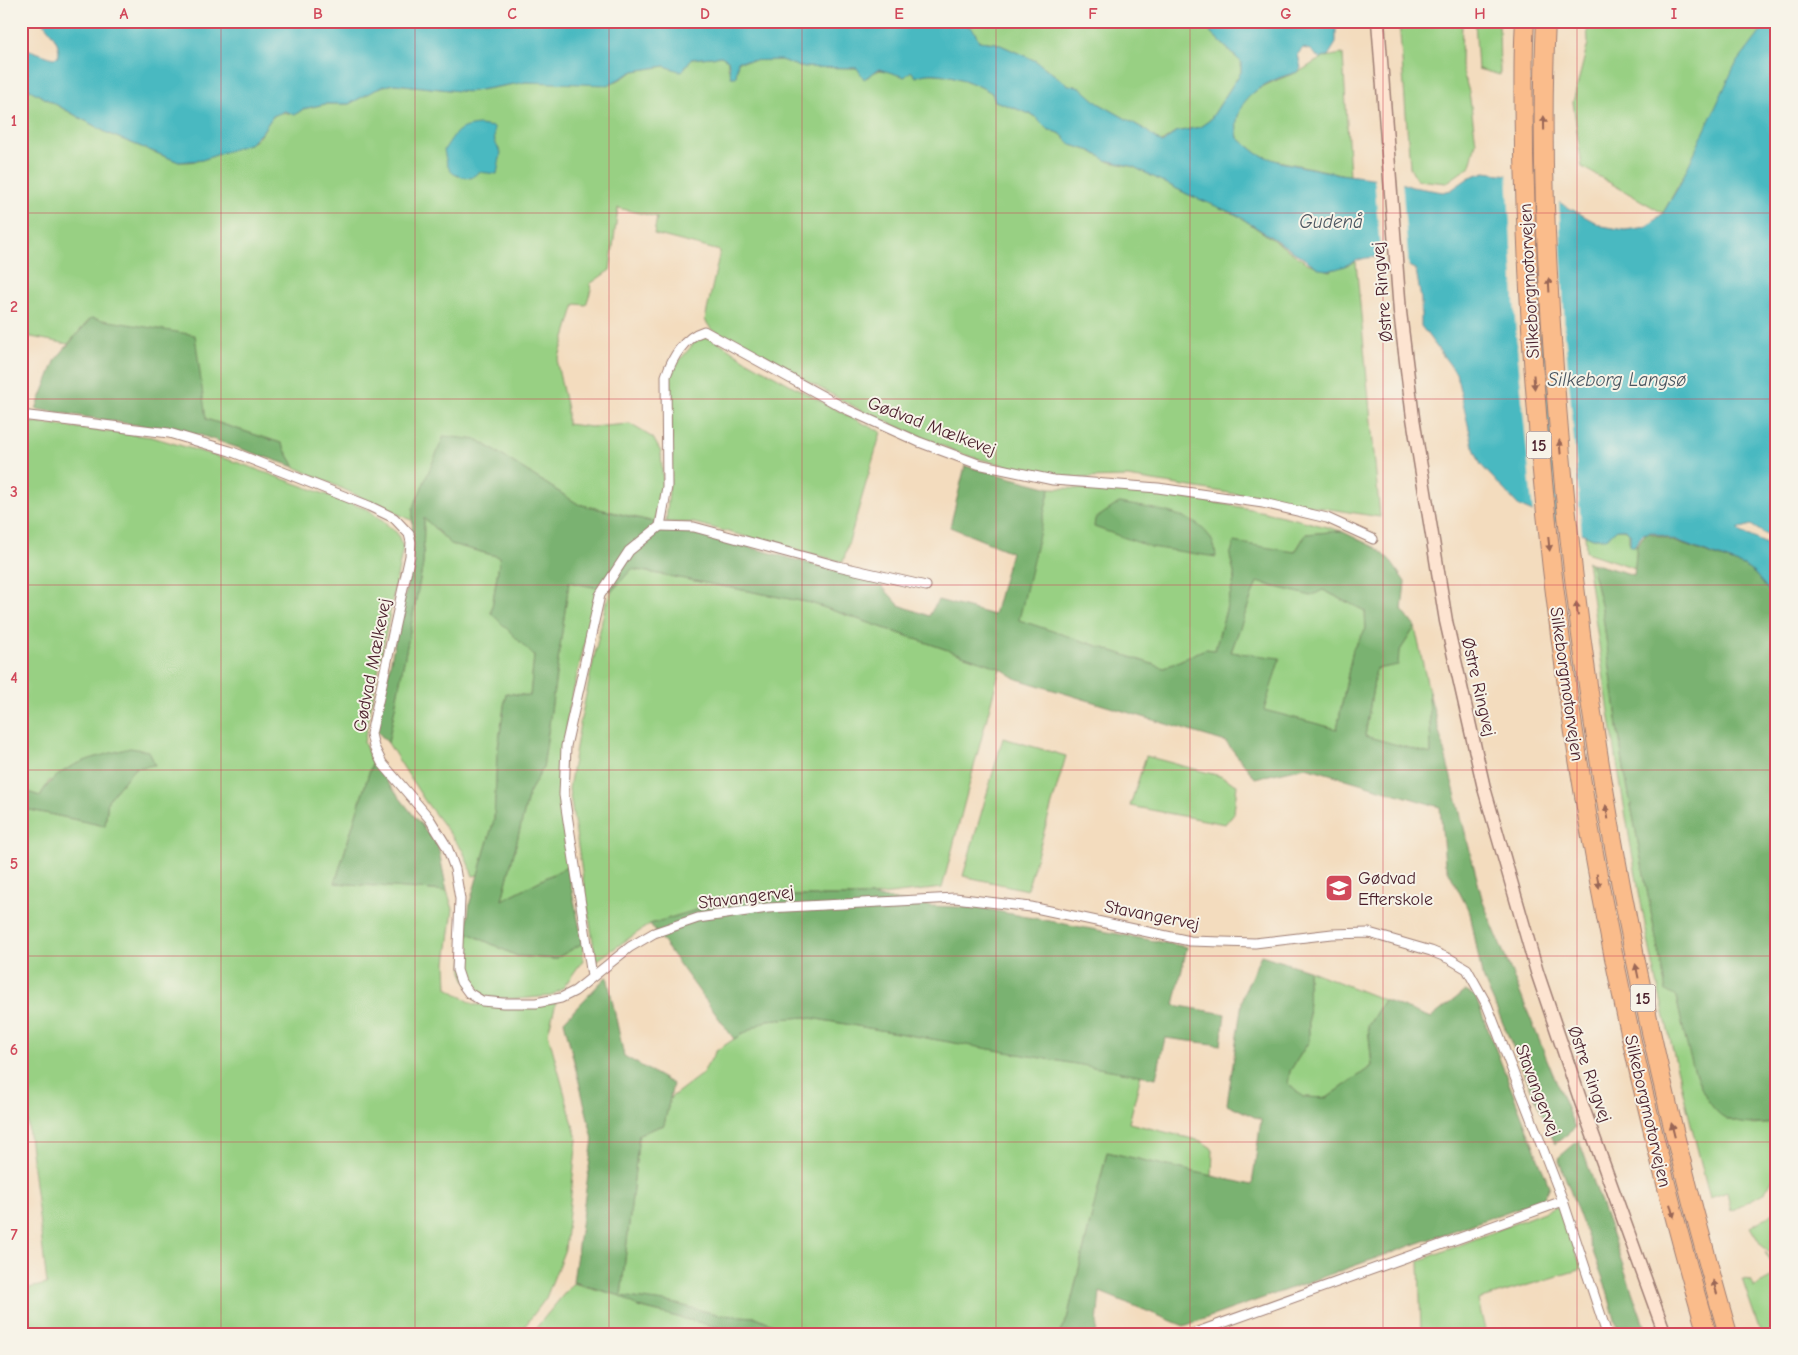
<svg xmlns="http://www.w3.org/2000/svg" width="1798" height="1355" font-family="'Comic Neue',sans-serif">
<style>
.green{fill:#98d083;stroke:#717857}
.forest{fill:#7ab271;stroke:#62684e;fill-rule:evenodd}
.water{fill:#4ab9c1;stroke:#4a6c76}
.pier{fill:#f3dcbe}
.lines{fill:none;stroke-linecap:round;stroke-linejoin:round}
.minor-casing{stroke:#9e7e74;stroke-width:11}
.secondary-casing{stroke:#9e7e74;stroke-width:15}
.motorway-casing{stroke:#9e7e74;stroke-width:20}
.minor{stroke:#fff;stroke-width:9}
.secondary{stroke:#fde4d1;stroke-width:12}
.motorway{stroke:#fabc8b;stroke-width:18}
.oneway{fill:#996656}
.grid{fill:none;stroke:#d1495b;stroke-width:1;stroke-opacity:0.55}
.labels{text-anchor:middle;stroke-width:4;stroke-linejoin:round;paint-order:stroke}
.shield{fill:#f7f3e8;stroke:#7e5f64;stroke-width:1}
.shield-label{font-size:16px;font-weight:bold;fill:#4a1f2b}
.street-label{font-size:18px;fill:#4a1f2b;stroke:#f7f3e8}
.poi-label{font-size:18px;fill:#4a1f2b;stroke:#f7f3e8;text-anchor:start}
.water-label{font-size:19px;font-style:italic;fill:#4a5560;stroke:#f7f3e8}
.neatline{fill:none;stroke:#d1495b;stroke-width:2}
.grid-label{font-size:16px;text-anchor:middle;font-weight:bold;fill:#d1495b}
</style>
<rect width="100%" height="100%" fill="#f7f3e8"/>
<filter id="ink" filterUnits="userSpaceOnUse"><feTurbulence type="fractalNoise" baseFrequency=".02" numOctaves="2"/><feDisplacementMap in="SourceGraphic" scale="10" xChannelSelector="R" yChannelSelector="G"/><feConvolveMatrix kernelMatrix="1 2 1 2 8 2 1 2 1" color-interpolation-filters="sRGB"/></filter>
<filter id="wash" filterUnits="userSpaceOnUse"><feTurbulence type="fractalNoise" baseFrequency=".0096" numOctaves="4" result="noise"/><feDisplacementMap in="SourceGraphic" scale="20" xChannelSelector="R" yChannelSelector="G"/><feGaussianBlur stdDeviation="1.12" result="paint"/><feColorMatrix in="noise" values="0 0 0 0 0 0 0 0 0 0 0 0 0 0 0 0 0 1.4 0 .05"/><feComposite in="paint" operator="in"/></filter>
<g filter="url(#wash)">
<rect width="100%" height="100%" fill="#f3dcbe"/>
<!-- green -->
<g class="green">
<path d="M964,21H1199L1241,62V72L1210,120L1200,127L1176,132L1160,143L1144,129L1098,103L1077,86L1068,85L1036,61L996,43L979,41L973,29L963,23Z"/>
<path d="M1399,21H1462L1461,65L1469,92L1476,142L1470,166L1446,183L1417,180L1410,167Z"/>
<path d="M1475,21H1499L1500,75L1478,69Z"/>
<path d="M1587,21H1771L1663,213L1582,167L1573,102L1588,43Z"/>
<path d="M1343,54L1350,176L1269,159L1258,154L1238,138C1228,95 1266,84 1298,72C1306,69 1313,62 1321,59C1328,56 1336,55 1343,54Z"/>
<path d="M721,56L728,60V68L736,76L738,61L781,60L800,67L857,68L867,78C879,65 890,71 905,77L911,71L916,77C935,67 974,82 992,93L995,101L1033,115L1047,129L1061,134L1071,145L1091,151L1110,162L1134,167L1187,194L1237,215L1307,263L1329,271L1356,262L1380,517L1128,477L1082,478L1031,472L964,455L866,413L711,329L705,320L720,251L654,234L657,217L618,208L610,270L590,284L591,290L586,305L575,304L557,364L567,409V424L591,427L630,424L653,438L661,452L663,485L655,522L578,504L478,440L413,508V521L295,467L281,443L206,419L91,318L68,344L21,335V85L109,134L179,162C207,163 216,153 239,145C243,144 248,145 251,143C270,133 266,104 295,115L303,109L325,104H349L383,86L395,84L468,92L526,82L617,81L634,71L665,66L682,71L691,59Z"/>
<path d="M703,337C718,338 733,353 746,360C791,385 835,410 881,432L843,562L694,523L666,522L672,458L670,377L679,361L694,343Z"/>
<path d="M21,421L152,437L236,462L369,510L397,533L403,547L364,742L372,763L335,883L447,891L453,909L446,963L447,988L475,1005L556,1003L548,1033L577,1139L565,1249L546,1298L519,1334H21V1290L47,1284L21,1068V808L105,826L108,800L135,768L155,764L49,781L40,796L21,790Z"/>
<path d="M1050,488C1149,489 1246,504 1341,531L1306,534L1295,552L1230,556L1235,577L1215,650L1205,649L1164,668L1018,620Z"/>
<path d="M424,518L451,544L500,557L491,613L534,656L530,696L506,693L497,755L494,820L478,875L473,876L463,851L425,801L388,743L423,564Z"/>
<path d="M1617,529L1629,530V542L1634,546L1637,544L1635,568L1586,552L1585,534L1593,538H1607Z"/>
<path d="M1587,561L1591,563L1602,609L1623,763L1666,990L1676,997L1689,1052L1752,1125L1777,1123V1172L1765,1192L1731,1211L1727,1192L1710,1198C1687,1109 1664,1020 1646,930C1623,807 1604,684 1587,561Z"/>
<path d="M631,569L811,603L1000,668L942,888L872,896H761L703,908L650,924L596,961L569,789L580,723L606,602L612,591Z"/>
<path d="M569,581L598,588L568,713L561,800L567,867L502,900L529,793L543,768Z"/>
<path d="M1257,581L1274,587L1323,590L1365,611L1366,629L1353,649L1337,729L1263,710L1231,652Z"/>
<path d="M1415,627L1429,692L1431,754L1365,737L1376,669L1399,652Z"/>
<path d="M1003,738L1066,756L1027,890L963,876Z"/>
<path d="M1146,756L1220,776L1237,785L1234,813L1225,824L1130,806Z"/>
<path d="M466,932L517,956L555,959L583,943V960L563,988L551,996L518,999L488,997L475,992L468,986L462,972Z"/>
<path d="M1308,970L1384,1000L1368,1026L1372,1066L1327,1098L1303,1097L1288,1084L1290,1071L1309,1041Z"/>
<path d="M805,1017L1141,1075L1129,1123L1201,1141L1213,1149L1212,1176L1107,1152L1067,1319L1059,1334H795L756,1317L720,1315L672,1303L638,1307L745,1334H531L573,1283L621,1296L639,1134L664,1125L670,1098L702,1074L716,1051L734,1039L767,1020Z"/>
<path d="M1559,1206L1582,1269L1478,1300L1486,1334H1421L1419,1261Z"/>
<path d="M1777,1211V1238L1772,1241L1777,1257L1761,1245L1750,1227Z"/>
<path d="M1765,1252L1777,1261V1334H1761L1742,1279L1750,1280L1754,1287L1776,1275Z"/>
</g>
<!-- forest -->
<g class="forest">
<path d="M91,318L195,335L206,419L281,443L295,467L200,435L36,409L56,359Z"/>
<path d="M444,436L478,440L578,504L699,533L879,583L899,605L929,616L938,600L994,615L1011,552L950,527L965,466L1050,488L1019,620L1164,668L1205,649L1215,650L1235,577L1230,556L1234,542L1295,552L1306,534L1341,531L1376,548L1389,559L1405,582L1402,610L1415,627L1399,652L1398,665L1376,669L1365,736L1431,754L1429,692L1483,902L1575,1128L1555,1144L1482,975L1470,913L1445,864L1440,807L1306,767L1255,778L1226,742L1017,679L1000,668L811,603L632,569L612,591L569,582L543,768L529,793L502,900L567,867L583,943L555,959L517,956L466,932L470,902L494,820L497,755L506,693L530,696L534,656L491,613L500,557L451,544L424,518L423,564L388,743L376,730L411,567L413,508ZM1257,582L1311,596L1323,590L1365,611L1366,629L1353,649L1337,729L1264,710L1280,658L1231,652Z"/>
<path d="M1119,503C1152,509 1215,513 1216,557L1151,547L1094,527L1095,519Z"/>
<path d="M1647,532L1744,566L1755,574L1777,601V1123C1761,1124 1742,1126 1727,1119C1695,1104 1684,1030 1676,997L1666,991L1623,763L1602,609L1591,563L1634,575L1637,544Z"/>
<path d="M130,748L149,751L155,765L135,768L108,800L105,826L21,808V790L40,796C60,762 94,758 130,748Z"/>
<path d="M372,763L438,846L447,891L335,883Z"/>
<path d="M761,896H872L930,906L980,908L1187,947L1174,1005L1225,1014L1221,1045L1165,1038L1156,1078L805,1017L767,1020L734,1039L650,924L703,908Z"/>
<path d="M1261,955L1308,970L1309,1041L1290,1071L1288,1084L1303,1097L1327,1098L1372,1066L1368,1026L1384,1000L1431,1018L1465,991L1475,996L1549,1186L1543,1199L1184,1326L1100,1292L1096,1334H1059L1067,1319L1107,1152L1252,1185L1261,1120L1227,1104L1243,995Z"/>
<path d="M607,976L624,1056L673,1084L664,1125L639,1134L621,1296L672,1303L720,1315L756,1317L795,1334H745L638,1307L621,1296L573,1282L593,1139L564,1021Z"/>
<path d="M1579,1140L1647,1334H1619L1605,1284L1558,1158Z"/>
</g>
<!-- water -->
<g class="water">
<path d="M42,21H964L963,23L973,29L979,41L996,43L1036,61L1068,85L1080,87L1098,103L1144,129L1162,143L1176,132L1200,127L1210,120L1241,72V62L1199,21H1336V43L1328,56L1320,59L1310,50L1303,48L1298,54L1301,68L1298,72C1266,80 1229,99 1238,138L1258,154L1280,162L1339,174L1395,181L1412,187L1443,192L1451,190L1470,177L1485,172L1509,175L1602,226L1625,230L1647,227L1663,213L1679,186L1734,67L1769,21H1777V533L1765,534L1751,525L1738,529L1741,532L1773,547L1777,546V601L1755,574L1744,566L1651,532L1643,534L1634,546H1630V534L1626,529H1617L1607,538H1593L1519,506L1481,465L1473,446L1456,373L1421,326V299L1416,270C1401,261 1380,254 1362,259C1347,263 1337,273 1320,269L1237,215L1187,194L1134,167L1106,160L1091,151L1071,145L1061,134L1047,129L1033,115L995,101L992,93C974,82 935,67 916,77L911,71L905,77L879,69L864,79L857,68L800,67L781,60L738,61L736,77H731L728,60L721,56L691,59L682,72L665,66L634,71L608,85L526,82L468,92L395,84L383,86L349,104H325L303,109L295,115L285,111L273,116L262,132L251,143L202,160L179,162L109,134L21,85V47L53,58L58,57C62,43 50,32 42,21Z"/>
<path d="M479,125L494,127L495,143L501,152L497,174L479,172L471,178C449,176 448,171 444,150C456,132 457,127 479,125Z"/>
</g>
<!-- pier -->
<g class="pier">
<path d="M1507,172L1534,186L1540,335L1554,524L1533,515L1516,336Z"/>
<path d="M1374,176L1402,180L1409,269L1399,263L1381,262Z"/>
<path d="M1538,189L1559,200L1565,333L1582,535L1559,526L1544,335Z"/>
</g>
</g>
<g filter="url(#ink)">
<g class="lines">
<defs>
<g id="minor">
<path d="M21,415L169,433L230,451L369,506L394,518L409,534L411,542L410,556L371,734L374,747L382,763L429,818L447,847L455,869L460,899L457,970L461,982L469,993L482,1001L503,1003H536L561,998L575,991L630,947L654,933L698,918L768,908L955,898L1031,907L1190,941L1255,943L1332,934L1369,933L1431,951L1450,959L1467,969L1487,1005L1563,1201L1607,1334"/>
<path d="M660,526L694,527L838,566L926,586"/>
<path d="M592,976L564,795L566,746L600,595L629,551L660,526L667,487L666,376C672,358 684,337 704,331L846,409L919,442L978,464L1053,480L1158,488L1263,503L1327,518L1373,539"/>
<path d="M1192,1334L1563,1201"/>
</g>
<path id="secondary" d="M1378,21L1400,312L1413,418L1446,621L1484,788L1537,972L1581,1102L1665,1334"/>
<g id="motorway">
<path d="M1525,21C1522,66 1524,110 1524,155C1526,228 1529,302 1534,375C1557,700 1616,1021 1707,1334"/>
<path d="M1546,21C1540,141 1546,263 1555,382C1579,705 1638,1023 1728,1334"/>
</g>
</defs>
<!-- minor casing -->
<use href="#minor" class="minor-casing"/>
<!-- secondary casing -->
<use href="#secondary" class="secondary-casing"/>
<!-- motorway casing -->
<use href="#motorway" class="motorway-casing"/>
<!-- minor -->
<use href="#minor" class="minor"/>
<!-- secondary -->
<use href="#secondary" class="secondary"/>
<!-- motorway -->
<use href="#motorway" class="motorway"/>
</g>
<!-- one-way arrows -->
<defs><path id="oneway-solid" d="M-6-.8H1V-3.2L6.5 0L1 3.2V.8H-6Z" transform="scale(1.25)"/></defs>
<g class="oneway">
<use href="#oneway-solid" transform="translate(1544 123) rotate(-91)"/>
<use href="#oneway-solid" transform="translate(1549 285) rotate(-93)"/>
<use href="#oneway-solid" transform="translate(1534 382) rotate(86)"/>
<use href="#oneway-solid" transform="translate(1560 447) rotate(-95)"/>
<use href="#oneway-solid" transform="translate(1549 544) rotate(84)"/>
<use href="#oneway-solid" transform="translate(1577 609) rotate(-97)"/>
<use href="#oneway-solid" transform="translate(1607 812) rotate(-100)"/>
<use href="#oneway-solid" transform="translate(1598 881) rotate(80)"/>
<use href="#oneway-solid" transform="translate(1637 971) rotate(-102)"/>
<use href="#oneway-solid" transform="translate(1673 1130) rotate(-104)"/>
<use href="#oneway-solid" transform="translate(1672 1211) rotate(75)"/>
<use href="#oneway-solid" transform="translate(1715 1287) rotate(-106)"/>
</g>
</g>
<!-- grid -->
<path class="grid" d="M221,21V1334M415,21V1334M609,21V1334M802,21V1334M996,21V1334M1190,21V1334M1383,21V1334M1577,21V1334M21,213H1777M21,399H1777M21,585H1777M21,770H1777M21,956H1777M21,1142H1777"/>
<!-- icons -->
<defs>
<symbol id="school-square" viewBox="-11 -11 22 22"><rect x="-9" y="-9" width="18" height="18" rx="4" fill="#d1495b" stroke="#f7f3e8"/><path d="M0-5L7-2L0 1L-7-2ZM-4 1L0 2.5L4 1V4Q0 6-4 4Z" fill="#fff"/></symbol>
</defs>
<g fill-rule="evenodd">
<use href="#school-square" x="1323" y="872" width="32" height="32"/>
</g>
<g class="labels">
<!-- shield labels -->
<g class="shield">
<rect x="1526.5" y="431.5" width="25" height="27" rx="4"/>
<rect x="1630.5" y="984.5" width="25" height="27" rx="4"/>
</g>
<g class="shield-label">
<text x="1539" y="451">15</text>
<text x="1643" y="1004">15</text>
</g>
<!-- street labels -->
<g class="street-label">
<text transform="translate(1529 281) rotate(-93)" y="6">Silkeborgmotorvejen</text>
<text transform="translate(1382 292) rotate(-95)" y="6">Østre Ringvej</text>
<text transform="translate(932 426) rotate(21)" y="6">Gødvad Mælkevej</text>
<text transform="translate(372 665) rotate(-79)" y="6">Gødvad Mælkevej</text>
<text transform="translate(1567 684) rotate(82)" y="6">Silkeborgmotorvejen</text>
<text transform="translate(1479 687) rotate(77)" y="6">Østre Ringvej</text>
<text transform="translate(746 897) rotate(-7)" y="6">Stavangervej</text>
<text transform="translate(1152 915) rotate(11)" y="6">Stavangervej</text>
<text transform="translate(1590 1074) rotate(71)" y="6">Østre Ringvej</text>
<text transform="translate(1538 1090) rotate(69)" y="6">Stavangervej</text>
<text transform="translate(1648 1111) rotate(77)" y="6">Silkeborgmotorvejen</text>
</g>
<!-- poi labels -->
<g class="poi-label">
<text x="1358" y="884">Gødvad<tspan x="1358" dy="21">Efterskole</tspan></text>
</g>
<!-- water labels -->
<g class="water-label">
<text x="1331" y="228">Gudenå</text>
<text x="1617" y="386">Silkeborg Langsø</text>
</g>
</g>
<!-- margin -->
<rect width="1798" height="1355" fill="none" stroke="#f7f3e8" stroke-width="55"/>
<rect x="28" y="28" width="1742" height="1300" class="neatline"/>
<g class="grid-label">
<text x="124" y="19">A</text>
<text x="318" y="19">B</text>
<text x="512" y="19">C</text>
<text x="705" y="19">D</text>
<text x="899" y="19">E</text>
<text x="1093" y="19">F</text>
<text x="1286" y="19">G</text>
<text x="1480" y="19">H</text>
<text x="1674" y="19">I</text>
<text x="14" y="126">1</text>
<text x="14" y="312">2</text>
<text x="14" y="497">3</text>
<text x="14" y="683">4</text>
<text x="14" y="869">5</text>
<text x="14" y="1055">6</text>
<text x="14" y="1240">7</text>
</g>
</svg>
